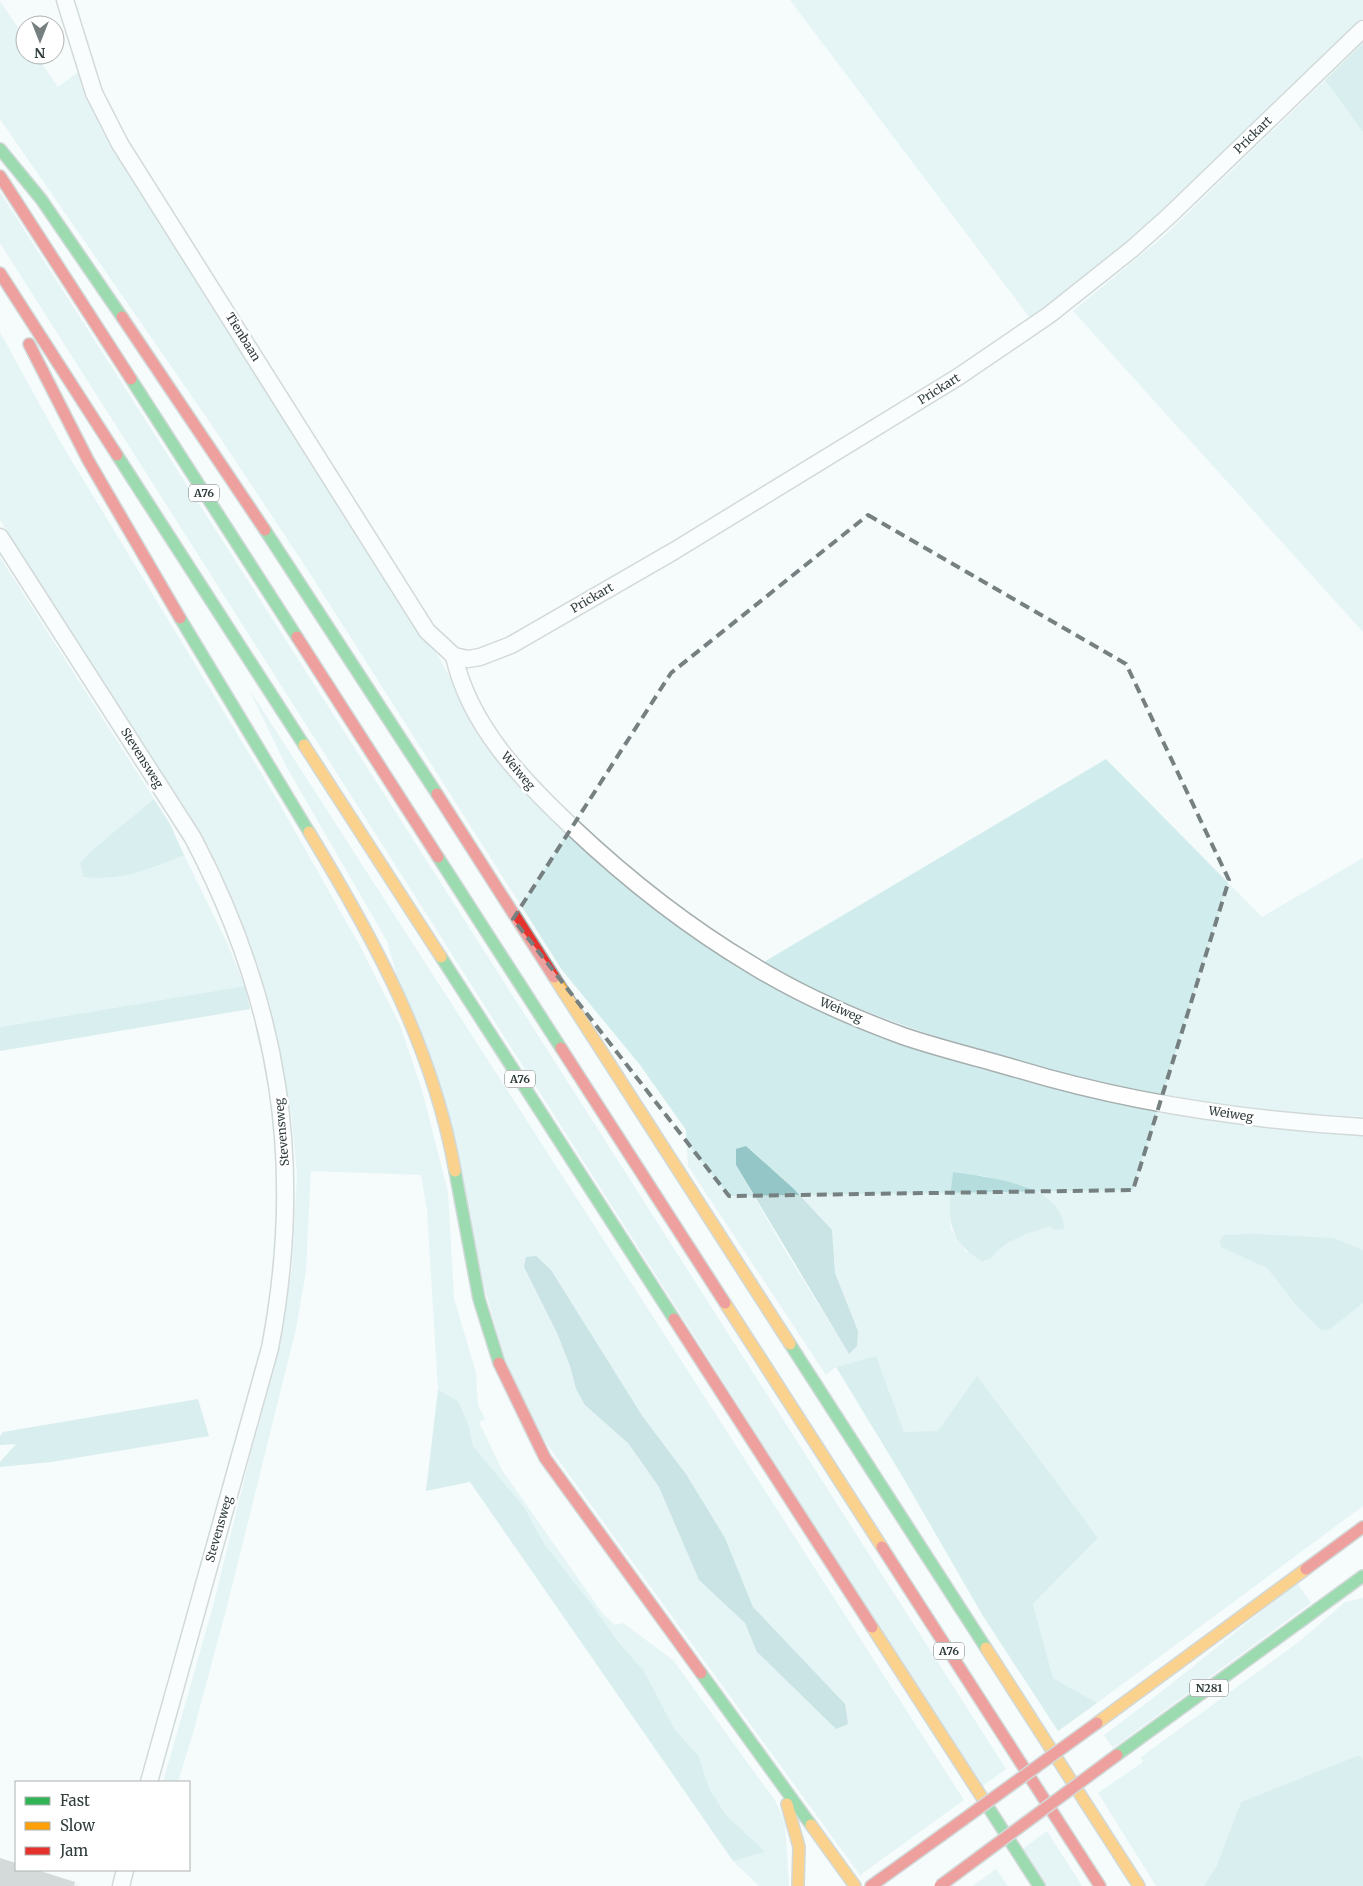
<svg xmlns="http://www.w3.org/2000/svg" width="1363" height="1886" font-family="Merriweather,serif">
<style>
.green{fill:#d1eced;fill-rule:evenodd}
.forest{fill:#b5ddde}
.water{fill:#94c6c7}
.building{fill:#abb2b2;filter:url(#shadow)}
.lines{fill:none;stroke-linecap:round;stroke-linejoin:round}
.street-casing{stroke:#a6afaf;stroke-width:19}
.fast-casing{stroke:#a6afaf;stroke-width:14}
.slow-casing{stroke:#a6afaf;stroke-width:14}
.jam-casing{stroke:#a6afaf;stroke-width:14}
.street{stroke:#fefefe;stroke-width:16}
.fast{stroke:#30b455;stroke-width:11}
.slow{stroke:#ff9f0a;stroke-width:11}
.jam{stroke:#e5322d;stroke-width:11}
.jam-bridge-casing{stroke:#a6afaf;stroke-width:14;stroke-linecap:butt}
.jam-bridge{stroke:#e5322d;stroke-width:11}
.marked{fill:none;stroke:#768080;stroke-width:4;stroke-dasharray:10 6;stroke-linejoin:round}
.labels{text-anchor:middle;stroke-width:5;stroke-linejoin:round;paint-order:stroke}
.shield{fill:#fff;stroke:#6f7777;stroke-width:1}
.shield-label{font-size:11px;font-weight:bold;fill:#313d3d}
.street-label{font-size:12px;fill:#313d3d;stroke:#fff}
</style>
<defs>
<filter id="shadow"><feDropShadow dx="3" dy="5.5" stdDeviation="2.5" flood-color="#0004"/></filter>
</defs>
<rect width="100%" height="100%" fill="#f5fbfb"/>
<!-- green -->
<g class="green">
<path d="M790,0H1363V18L1305,81L1151,227L1030,318Z"/>
<path d="M0,1L25,38V55H36L58,87L81,70L420,624L465,704L508,770L690,929L883,1035L967,1065L1057,1089L1257,1126L1363,1134V1506L1097,1703L1053,1678L1033,1604L1098,1538L977,1377L938,1432H904L876,1356L836,1367L826,1375L688,1166L686,1130L640,1065L562,970L311,575L209,421L0,119ZM746,1146L794,1189L832,1230L835,1273L858,1331L849,1354L783,1247L736,1165ZM953,1173L983,1176L1024,1186L1056,1230L1049,1226L1011,1240L998,1248L966,1252L951,1229L950,1198Z"/>
<path d="M1325,80L1363,132V632L1073,311L1164,236Z"/>
<path d="M0,192L1006,1769L981,1787L0,243Z"/>
<path d="M0,332L58,438L279,803L361,948L400,1025L422,1090L448,1192L454,1298L476,1373L478,1405L485,1419L479,1422L502,1470L603,1614L615,1625L623,1623L673,1660L776,1802L785,1823L789,1886H759L733,1861L764,1852L726,1815L710,1790L698,1755L675,1730L644,1671L619,1643L593,1606L545,1545L524,1507L473,1446L469,1426L458,1401L438,1390L427,1210L421,1175L311,1171L306,1271L296,1329L226,1610L193,1733L178,1782H163L213,1606L282,1327L292,1269L297,1173L291,1113L258,965L189,820L0,520Z"/>
<path d="M0,557L154,799L92,850L80,863L83,877C120,882 150,869 184,855L228,945L245,986L0,1027Z"/>
<path d="M249,689L964,1800L860,1875L549,1447L511,1382L387,941L286,766ZM524,1267L551,1270L643,1417L686,1474L725,1538L753,1607L780,1637L836,1729L757,1652L745,1623L699,1580L659,1487L628,1443L576,1390L570,1366L557,1333Z"/>
<path d="M1106,759L1262,917L1363,858V1117C1328,1115 1292,1114 1257,1109C1110,1090 961,1053 824,994C803,985 784,973 764,962Z"/>
<path d="M1297,1583L1311,1603L1113,1748L1104,1735C1170,1687 1232,1634 1297,1583Z"/>
<path d="M1363,1598V1760L1360,1756L1241,1802L1217,1865L1204,1886H1156L1098,1793L1143,1762L1141,1757L1300,1641L1345,1602Z"/>
<path d="M1047,1831L1082,1886H1044L1021,1850Z"/>
<path d="M996,1869L1008,1886H973Z"/>
</g>
<!-- forest -->
<g class="forest">
<path d="M1363,43V132L1325,80Z"/>
<path d="M154,799L170,824L184,855C150,869 120,882 83,877L80,863L92,850Z"/>
<path d="M245,986L250,1009L0,1051V1027Z"/>
<path d="M953,1172C987,1177 1064,1184 1064,1229L1056,1230L1049,1226C1026,1235 1005,1239 990,1259L982,1261C944,1240 948,1211 953,1172Z"/>
<path d="M1254,1234L1333,1238L1363,1250V1303L1330,1329L1321,1330L1297,1306L1267,1268L1221,1247L1220,1240L1224,1235Z"/>
<path d="M876,1356L904,1432L938,1431L977,1376L1098,1538L1033,1604L1053,1678L1097,1703L1058,1731L983,1616L901,1474L836,1367Z"/>
<path d="M438,1390L458,1401L469,1426L473,1446L524,1507L545,1545L593,1606L619,1643L644,1671L675,1730L698,1755L710,1790L726,1815L765,1852L733,1861L470,1482L426,1491Z"/>
<path d="M198,1399L209,1436L51,1462L0,1467V1462L16,1444L0,1445V1436L3,1432Z"/>
<path d="M1360,1755L1363,1760V1886H1204L1217,1865L1241,1802Z"/>
</g>
<!-- water -->
<g class="water">
<path d="M746,1146L794,1189L832,1230L835,1273L858,1331L857,1346L849,1354L736,1165V1149Z"/>
<path d="M536,1256L551,1270L643,1417L686,1474L725,1538L753,1607L845,1704L848,1724L836,1729L757,1652L745,1623L699,1580L659,1487L628,1443L585,1405L576,1389L570,1366L557,1333L524,1267L526,1257Z"/>
</g>
<!-- building -->
<path class="building" d="M0,1858L16,1863V1870H37L75,1882L74,1886H0Z"/>
<g class="lines">
<defs>
<g id="street">
<path d="M65,0L94,93L120,144L427,631L454,656L468,659L480,657L511,645L674,551L958,377L1049,315L1132,249L1169,216L1363,29"/>
<path d="M0,537L193,838C280,1004 305,1165 270,1348L149,1782"/>
<path d="M454,656C469,725 522,780 572,827C626,878 688,927 752,965C799,994 851,1017 903,1036C941,1049 980,1058 1017,1069C1129,1103 1247,1120 1363,1127"/>
<path d="M121,1886L125,1870"/>
</g>
<g id="fast">
<path d="M0,149L41,199L122,317"/>
<path d="M131,379L297,637"/>
<path d="M117,455L304,745"/>
<path d="M265,530L437,794"/>
<path d="M180,618L309,832"/>
<path d="M438,857L561,1048"/>
<path d="M441,957L674,1319"/>
<path d="M455,1171L479,1299L499,1363"/>
<path d="M790,1344L986,1648"/>
<path d="M701,1673L811,1825"/>
<path d="M1117,1755L1363,1576"/>
<path d="M983,1799L1039,1886"/>
</g>
<g id="slow">
<path d="M304,745L441,957"/>
<path d="M309,832C374,939 433,1047 455,1171"/>
<path d="M554,977L790,1344"/>
<path d="M725,1303L882,1547"/>
<path d="M872,1627L983,1799"/>
<path d="M986,1648L1139,1886"/>
<path d="M1097,1723L1306,1569"/>
<path d="M787,1804L799,1847L798,1886"/>
<path d="M811,1825L855,1886"/>
</g>
<g id="jam">
<path d="M0,176L131,379"/>
<path d="M0,273L117,455"/>
<path d="M122,317L265,530"/>
<path d="M29,344L88,460L180,618"/>
<path d="M297,637L438,857"/>
<path d="M437,794L554,977"/>
<path d="M561,1048L725,1303"/>
<path d="M674,1319L872,1627"/>
<path d="M499,1363L545,1458L701,1673"/>
<path d="M882,1547L1100,1886"/>
<path d="M1306,1569L1363,1527"/>
<path d="M871,1886L942,1835"/>
</g>
</defs>
<!-- street casing -->
<use href="#street" class="street-casing"/>
<!-- fast casing -->
<use href="#fast" class="fast-casing"/>
<!-- slow casing -->
<use href="#slow" class="slow-casing"/>
<!-- jam casing -->
<use href="#jam" class="jam-casing"/>
<!-- street -->
<use href="#street" class="street"/>
<!-- fast -->
<use href="#fast" class="fast"/>
<!-- slow -->
<use href="#slow" class="slow"/>
<!-- jam -->
<use href="#jam" class="jam"/>
<defs>
<g id="jam-bridge">
<path d="M942,1835L1097,1723"/>
<path d="M940,1886L1117,1755"/>
</g>
</defs>
<!-- jam-bridge casing -->
<use href="#jam-bridge" class="jam-bridge-casing"/>
<!-- jam-bridge -->
<use href="#jam-bridge" class="jam-bridge"/>
</g>
<!-- marked area -->
<path d="M0 0H1363V1886H0ZM868,515L1126,664L1229,880L1133,1190L729,1196L513,919L671,673Z" fill="#f5fbfb" fill-opacity=".55" fill-rule="evenodd"/>
<path class="marked" d="M868,515L1126,664L1229,880L1133,1190L729,1196L513,919L671,673Z"/>
<g class="labels">
<!-- shield labels -->
<g class="shield">
<rect x="189" y="484.5" width="30" height="17" rx="4"/>
<rect x="505" y="1070.5" width="30" height="17" rx="4"/>
<rect x="934" y="1642.5" width="30" height="17" rx="4"/>
<rect x="1190" y="1679.5" width="38" height="17" rx="4"/>
</g>
<g class="shield-label">
<text x="204" y="497">A76</text>
<text x="520" y="1083">A76</text>
<text x="949" y="1655">A76</text>
<text x="1209" y="1692">N281</text>
</g>
<!-- street labels -->
<g class="street-label">
<text transform="translate(1253 135) rotate(-44)" y="4">Prickart</text>
<text transform="translate(243 337) rotate(58)" y="4">Tienbaan</text>
<text transform="translate(939 389) rotate(-32)" y="4">Prickart</text>
<text transform="translate(592 598) rotate(-30)" y="4">Prickart</text>
<text transform="translate(142 758) rotate(58)" y="4">Stevensweg</text>
<text transform="translate(518 771) rotate(50)" y="4">Weiweg</text>
<text transform="translate(841 1010) rotate(23)" y="4">Weiweg</text>
<text transform="translate(1231 1114) rotate(9)" y="4">Weiweg</text>
<text transform="translate(282 1132) rotate(-95)" y="4">Stevensweg</text>
<text transform="translate(219 1529) rotate(-74)" y="4">Stevensweg</text>
</g>
</g>
<!-- legend -->
<rect x="15" y="1781" width="175" height="90" fill="#ffffff" stroke="#adb1b1"/>
<rect x="25" y="1797" width="25" height="8" fill="#30b455" stroke="#adb1b1"/>
<text x="60" y="1806" font-size="15" fill="#313d3d">Fast</text>
<rect x="25" y="1822" width="25" height="8" fill="#ff9f0a" stroke="#adb1b1"/>
<text x="60" y="1831" font-size="15" fill="#313d3d">Slow</text>
<rect x="25" y="1847" width="25" height="8" fill="#e5322d" stroke="#adb1b1"/>
<text x="60" y="1856" font-size="15" fill="#313d3d">Jam</text>
<!-- north arrow -->
<g transform="translate(40 40) rotate(180)"><circle r="24" fill="#ffffff" stroke="#adb1b1"/>
<path d="M0-4L9 19L0 12L-9 19Z" fill="#768080"/>
<text y="-8" font-size="14" font-weight="bold" text-anchor="middle" fill="#313d3d">N</text>
</g>
</svg>
